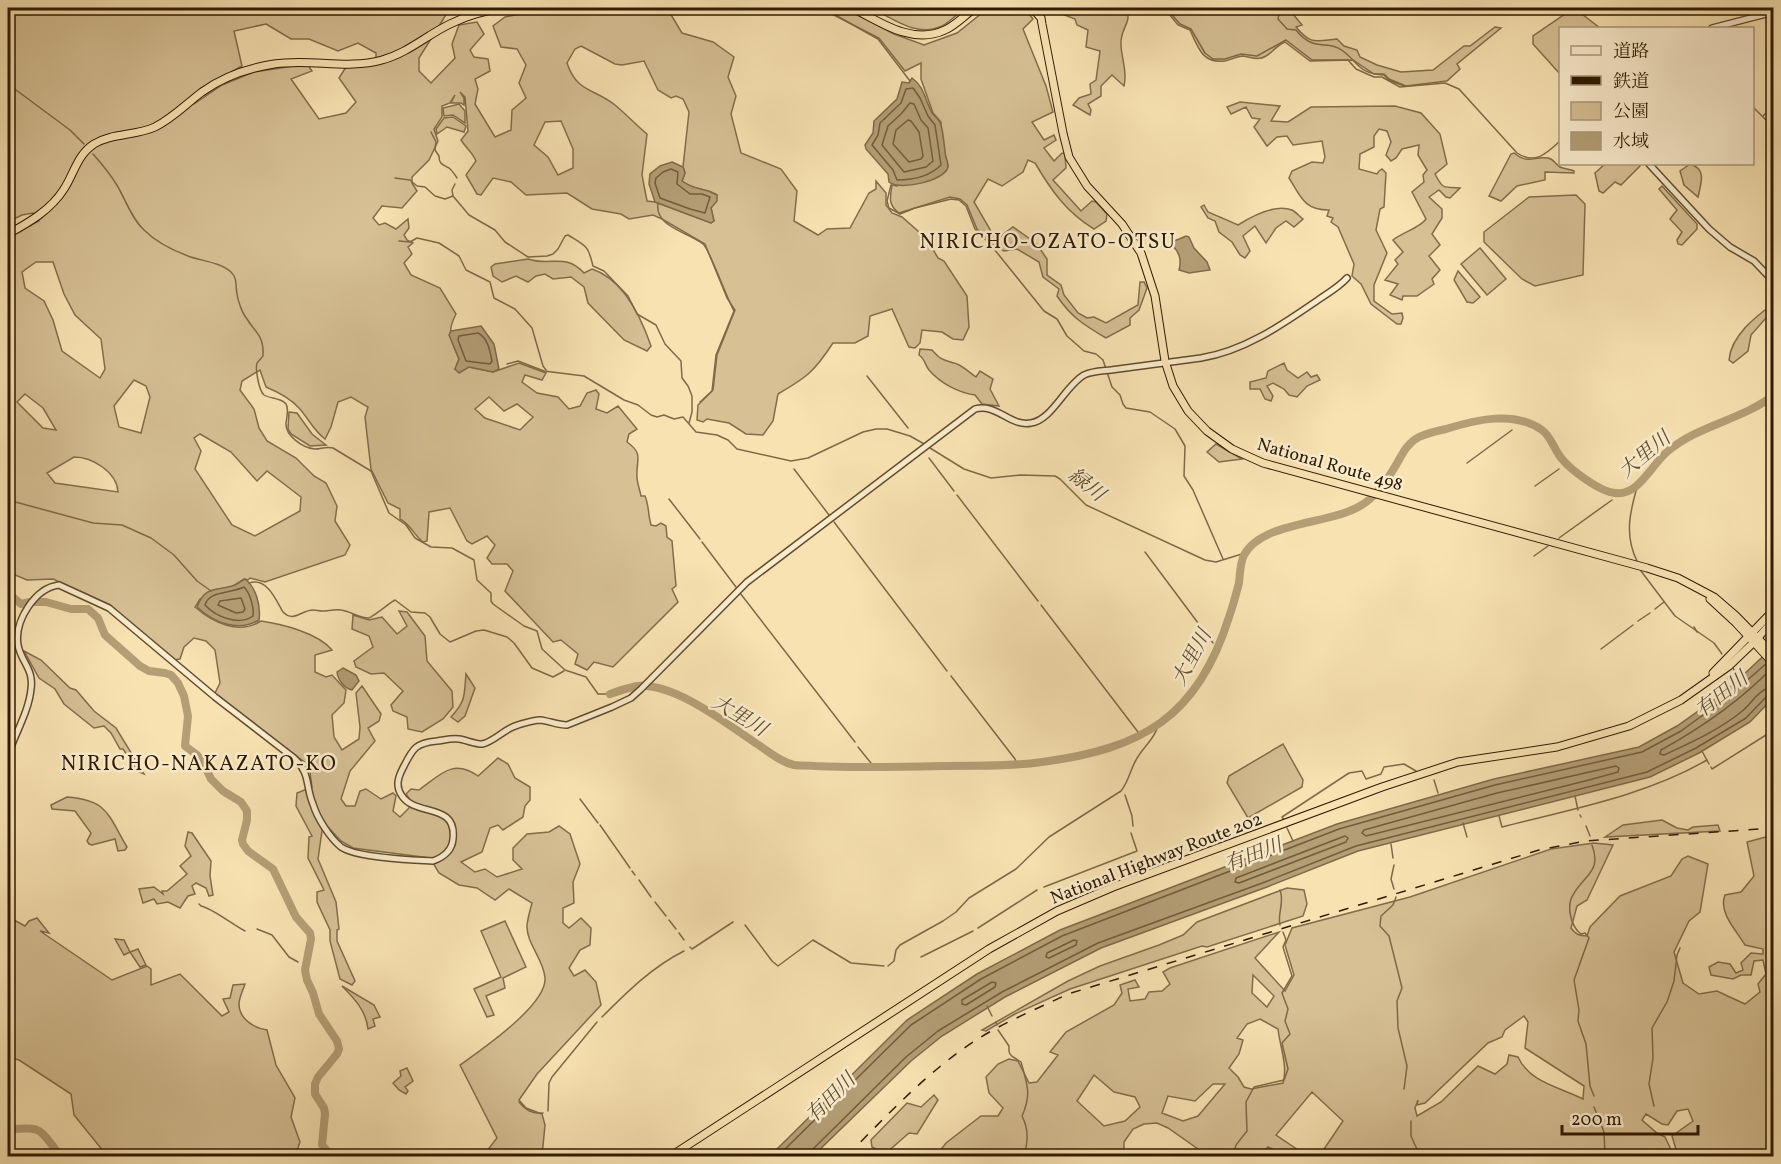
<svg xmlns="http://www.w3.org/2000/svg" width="1781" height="1164" font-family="Vollkorn,'Noto Serif JP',serif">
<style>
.green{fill:#d6c094;stroke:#826d4a;stroke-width:1.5;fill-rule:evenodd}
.water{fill:#b49e75;stroke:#7f6946;stroke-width:1.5}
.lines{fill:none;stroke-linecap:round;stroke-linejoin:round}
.shore{stroke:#725c3a;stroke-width:1.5}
.stream{stroke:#7f6946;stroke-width:1.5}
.river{stroke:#b49e75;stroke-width:8}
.tertiary-casing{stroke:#614c2c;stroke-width:8}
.trunk-casing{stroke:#2f1a00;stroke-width:9}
.tertiary{stroke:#faeccd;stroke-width:5}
.trunk{stroke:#f8e2b2;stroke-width:7}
.rail{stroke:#2f1a00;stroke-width:1.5;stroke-dasharray:10 10;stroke-linecap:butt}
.labels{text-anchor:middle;stroke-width:5;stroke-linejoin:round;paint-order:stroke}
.street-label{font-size:18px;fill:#2f1a00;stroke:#faeccd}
.water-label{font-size:20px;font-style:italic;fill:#644f2f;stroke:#faeccd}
.quarter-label{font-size:21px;letter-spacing:1.5px;fill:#2f1a00;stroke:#faeccd}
</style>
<rect width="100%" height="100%" fill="#f8e2b2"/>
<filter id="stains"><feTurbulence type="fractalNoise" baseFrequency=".00333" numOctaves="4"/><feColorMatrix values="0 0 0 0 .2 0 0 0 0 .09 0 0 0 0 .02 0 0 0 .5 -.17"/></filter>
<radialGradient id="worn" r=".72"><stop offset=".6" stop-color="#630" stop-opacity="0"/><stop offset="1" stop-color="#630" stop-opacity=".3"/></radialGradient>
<!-- green -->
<g class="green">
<path d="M8,8H446L449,10L419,58V71L431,83L455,58L452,44L459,25L477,22L484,34L470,50L474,57L488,59L490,71L475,79L478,89L475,104L495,137L511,130L512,110L526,98L519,83L526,65L517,49L501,47L493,26L505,17L529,12L526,8H667L682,33L713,42L734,57L728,77L736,96L731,114L741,153L781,169L797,191L794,221L818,235L827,229L850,228L869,193L876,189V181L886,193V205L892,213L902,217L927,239L938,258L944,261L967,296L969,327L963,340L953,339L942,332L922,330L920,343L915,348L909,347L892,309L870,316L868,336L855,343H833C814,372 807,377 778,394L773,421L763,435L746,434L729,423L707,419L703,422L697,420L698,405L713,390L717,355L735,310L727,298L705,244L662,219L653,215L629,219L621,214L592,209L567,193L526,195L511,182L493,178L481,195L477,194L466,175L476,161C473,153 466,148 461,140L468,131L465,97L460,92L464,98V105L461,103H451L455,95L450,103L442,106V117L434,129L438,141L429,160L412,177V183L417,191L402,208L382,206L373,218L379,225L385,223L396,229L408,219L409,228L404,235L407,240L413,243L408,247L412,254L404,263L411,275L440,288L456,314C446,333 451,340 459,359L455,369L469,367L493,372L519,363L546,373L542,380L525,375L522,382L537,393L558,397L569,409L580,406L587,393L596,390L599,394L596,409L607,413L618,406L637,429L629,434L627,442C644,454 636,459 637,477C637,483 640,490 641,496H645C649,505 648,515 651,525L656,526L661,523L666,526L667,537L672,541L676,586L672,589L678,602L613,667L594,662L587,670L575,664L578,654L561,640L553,642L505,591L513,571L507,564H492L487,558L495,545L487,536L472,544L467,541L450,508L429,512L427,541L423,542C414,535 411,525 400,519V509L388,503L371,469L365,417L368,407L351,397L338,402L331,427L325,439C313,430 309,419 299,408C290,398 278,392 266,387L260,370L242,381L240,390L254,409L259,428L267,441L296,458L314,476L326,483L337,506L335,521L350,545L345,555L265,582L250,578L248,580L244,579L234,586L200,599L195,607C213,623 239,635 261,621C282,624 318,633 332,650L315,655V672L326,677L332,675L346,690L344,703L332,715L334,737L342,750L359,739L360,727L356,693L362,686L381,714L379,721L368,728L375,741L350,771L341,799L346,806H355L360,791L366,789L381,799L393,793L396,796L393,811L400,817L413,804L406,794L411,789L419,790C440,775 453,758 478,776L498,758L508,764L515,778L530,787V800L525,806L523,817L503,830L498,825L490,828L482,852L461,862L475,872L485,869L497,877L522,869L513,860V848L527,834L549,832L559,826L570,834L580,864L573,882L574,903L563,908V923L569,928L581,918L591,928L590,945L580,950L569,968L574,976L585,970L596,982L601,1005L537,1074L519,1100L526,1108L542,1114L545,1125L542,1156H483L497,1138L460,1065C481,1050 547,1005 545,978C544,960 526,943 527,925C528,918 530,910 532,903L509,889L495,900L477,888L459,885L439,873L430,858L353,848L341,841L327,826L322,831L318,859L336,902L339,929L337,930V941L355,981L352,985L340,979L330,941V930L317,902V892L324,890L308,858L309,837L312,836L296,806L297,793L312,787L309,765L272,739L215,693L220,683L215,650L206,641L194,638L184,647L180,659L174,660L110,605L53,579L27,580L8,572V237L39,221L33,213L22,215L8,222ZM266,24L291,39H309L338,51L358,43L376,53V64L346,67L339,78L356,102L346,113L319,119L291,79L312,71L307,64L254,72L222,85L194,104L188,102L206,86L242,66L234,31ZM581,46L615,64L622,65L644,61L658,90L671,98L676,96L683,99L689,112L683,167L685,173L682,181C697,192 702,186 717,195L711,208L714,221L711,223L655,202L647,201L642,175L647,134C636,125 626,114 615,105C594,88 577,93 567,63L575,49ZM561,121L573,149V168L558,175L548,157L534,145L545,122ZM36,262H53L64,294L75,315L101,339L105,369L100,378L62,351L53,320L44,301L25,288L22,272ZM134,380L146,386L150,397L141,433L119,427L114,406ZM25,394L43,408L56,430L43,428L17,402ZM489,397L504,411L517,404L533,417L520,430L485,418L475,409ZM200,434L231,452L257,481L267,471L301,497L300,511L255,536L232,525L195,469L201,451L194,438ZM74,457C92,457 117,472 118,492L55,483L47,473Z"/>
<path d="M820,8H844L894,34L924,45L957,33L987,9L1020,8L1026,10L1033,19L1023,29L1046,86L1053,112L1032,122L1044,140L1054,135L1056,140L1044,148L1054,161L1062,153L1065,154L1066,168L1053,180L1081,211L1092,201L1096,202L1107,214L1106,221L1094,229C1066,212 1051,190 1035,163L1028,160L1023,172L1002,186L988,179L974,202L992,233L1001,236L1013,227L1036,243L1047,259V275L1061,285L1064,295L1078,313L1087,318L1094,317L1106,323L1138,305L1140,282H1144L1147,288L1139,310L1130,318V325L1106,338C1084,325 1071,317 1057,296L1059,289L1043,277L1039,262L1017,249L1004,251L994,246L977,229L967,205L960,199L950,197L899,213C888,205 890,198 892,185L897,186L948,166L942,142L941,122L933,113L921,79V63L905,71L879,38Z"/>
<path d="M871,8H965C958,13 950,22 942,26C916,38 893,18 871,8Z"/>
<path d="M1057,8H1127C1132,23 1120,29 1121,44C1121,58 1128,72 1124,86L1112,75L1101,86V96L1088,104L1091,110L1090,115L1073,105L1079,98L1091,94L1090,84L1096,80L1100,51L1086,47L1088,30L1077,25L1075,19L1057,12Z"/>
<path d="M1164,8H1288L1302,25L1296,27C1311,45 1315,41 1337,39L1344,46L1357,50L1360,57L1377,65L1401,72L1433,70L1464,46H1470L1495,27L1501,28L1457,64L1460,69L1447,81L1406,86L1389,79L1384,74H1374L1353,60L1310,61L1285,42C1276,46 1273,52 1266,56C1258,61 1251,57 1243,56C1237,56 1231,60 1225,61C1202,64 1198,47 1190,30L1178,25Z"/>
<path d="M1574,8L1600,28H1560V74L1533,44V36Z"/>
<path d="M1240,102L1280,106L1271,121L1288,122L1311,107L1395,106L1421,113L1440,134L1447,164L1435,174C1444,191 1443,186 1460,188L1450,198L1446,197L1439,190L1429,197L1442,209V218L1432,234L1440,245L1429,256L1440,270L1432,279L1434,284L1417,296H1403L1402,300L1390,295L1398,284L1385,280L1398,264L1395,260L1403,252L1393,240C1403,232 1420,228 1426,219L1412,192L1424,182L1423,175L1427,170L1418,155L1419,145L1402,149L1396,158L1391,161L1386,155L1391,142L1387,131L1379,129L1374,136V147L1360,154L1359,169L1377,174L1379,171L1382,169L1386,173L1384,207L1380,209L1376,230L1387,253L1374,285V301L1392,314L1402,313L1403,318L1401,324H1397L1371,304L1361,284L1352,276L1354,264L1338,227L1331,222L1333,218L1327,216L1329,210C1304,210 1301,197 1289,178L1292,171L1312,162L1323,163L1325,157L1322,141L1293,145L1287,136L1277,137L1267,146L1254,127L1260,119L1252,118L1246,107L1231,114L1227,107Z"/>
<path d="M459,104L465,111V123L453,115L444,116L443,108Z"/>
<path d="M453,117L466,126L464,132L447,127L437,134L436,129L444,118Z"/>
<path d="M1514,153C1529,165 1533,156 1548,158C1554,159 1555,164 1560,167C1564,169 1570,169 1574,171V173L1545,172V180L1517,186L1501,201L1489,196L1511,154Z"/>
<path d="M1605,164H1638L1640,166L1621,185L1615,182L1603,193L1599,191L1595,173Z"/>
<path d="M1690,164C1707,169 1701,183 1698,197L1684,185L1680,171Z"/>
<path d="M1662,186L1697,224V229L1682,245L1678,244L1677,240L1682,232L1670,219L1677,210L1659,189Z"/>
<path d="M1576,195L1585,204L1583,275L1535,286L1522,279L1484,242V232L1529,197Z"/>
<path d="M1204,205L1208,212L1238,225C1252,216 1275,204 1292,210C1296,212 1300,217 1303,219L1294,227L1286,221L1276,228L1266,243L1255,226L1243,236L1250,251L1245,258L1240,255L1232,242L1219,232L1215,221L1208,218L1201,207Z"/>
<path d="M1480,248L1506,279L1487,295L1461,264Z"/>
<path d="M528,259C550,267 565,252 584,273L592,269C623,279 641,317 651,346L647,351L624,340L588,303L584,287L571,277L553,279L545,274L536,276L528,282L516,276L502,282L493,276L491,267L495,264Z"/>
<path d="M1458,271L1480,297L1473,303L1467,302L1454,280Z"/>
<path d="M1773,304V310L1751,335L1748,351L1733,363L1729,360C1731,336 1755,317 1773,304Z"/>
<path d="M920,349L932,350C941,360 941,359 954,363C961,364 970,373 976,377L980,371L993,379L990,389L999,406L982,404L975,395C959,393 940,383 929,370C925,365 925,359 919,355Z"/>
<path d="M1284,363L1287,370L1298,378L1307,372L1311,377L1317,375L1320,380L1307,386L1297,397L1289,395L1284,389L1273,383L1267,386L1273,396L1271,401L1265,399L1260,389H1250V382L1266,378L1268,371Z"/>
<path d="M289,412L297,413L312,434L326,445L310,446L291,434L288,429Z"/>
<path d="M1216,444L1242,459L1219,462L1207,452Z"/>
<path d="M399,611L407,612L425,636L427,661L452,691L453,707L443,719L422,732L408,729L407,717L393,711L391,705L403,691L384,673L371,674L356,667L354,661L373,647L369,636L352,629L353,615L369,620L382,617L397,634L407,626Z"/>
<path d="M24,651L41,660L70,688L76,690L94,711L116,728L144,774L139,772L123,749H120L111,733L104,726L94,728L64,704L55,689L39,678Z"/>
<path d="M466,674L475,688L465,716L458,722L451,717C466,701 464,696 466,674Z"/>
<path d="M1283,744L1303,780L1302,787L1248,818L1227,783L1229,776Z"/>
<path d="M67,797C108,800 108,815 127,847L125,850L118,851L115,839L92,845L89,844L87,841L91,833L75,811L52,809L51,805Z"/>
<path d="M1662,820L1677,828L1688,830L1693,827L1718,825L1720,831L1605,837L1623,825Z"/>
<path d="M188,832L192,833L211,861L210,876L213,895L209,896L206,888L196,883L192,886L195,894L188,896L180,908L168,902L157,904L154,899L143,903L139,889L154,887L163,894L162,891H167L187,874L180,866L191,856L185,846Z"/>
<path d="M1773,835V918L1768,937L1774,956L1773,1156H1678L1672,1136L1693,1121L1688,1109L1677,1111L1668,1125L1662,1124L1646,1114L1642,1120L1657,1133L1665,1137L1674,1156H1322L1324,1149L1343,1121L1312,1092L1276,1135L1304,1154L1301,1156H1288L1268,1147L1259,1156H1208L1168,1128L1157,1123L1144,1124L1133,1129L1124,1142V1156H921L924,1151L939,1152L946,1143L981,1116H998L1003,1108L989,1093L986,1077L998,1064L1009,1059L1018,1061L1029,1083L1037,1082L1058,1055L1050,1052L1066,1032L1114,1005L1122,993L1120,985L1135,980L1139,987L1128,989L1130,1001L1145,999L1149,992L1162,991L1170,984L1163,972L1170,968L1279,932L1255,958L1285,991L1294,975L1285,945L1292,928L1410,897L1551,849L1594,843L1613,845L1587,900L1577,906L1571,928C1575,934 1579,936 1587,936L1590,927L1620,896L1671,876L1682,859L1688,856L1708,864L1700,912L1689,921L1674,952L1683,983L1699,994L1717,991L1745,1004L1760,992L1758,984L1766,974L1763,960L1754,961L1751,975H1741L1733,979L1711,975L1709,967L1718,962L1730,964L1736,973L1743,970L1741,963L1751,953L1763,954V949L1745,945C1736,930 1718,912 1725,895L1741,892L1754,876L1747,842ZM1253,975L1274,996L1267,1007L1252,993ZM1524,1016L1528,1022L1525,1048L1584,1086L1583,1099C1560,1087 1530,1083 1518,1057L1509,1055L1507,1064L1495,1074L1478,1066L1441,1102L1417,1116L1415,1108L1418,1100L1417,1105L1425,1103L1488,1043L1502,1037L1505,1030ZM1260,1019L1278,1029C1280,1047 1288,1066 1283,1083L1251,1089L1244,1087L1238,1077L1229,1068L1239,1054L1243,1040L1237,1038L1247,1024ZM1094,1075L1114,1092L1135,1097L1140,1107L1125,1121L1104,1126L1077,1101ZM1213,1084H1225L1198,1116L1183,1121L1162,1113L1168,1096L1195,1101Z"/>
<path d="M1287,888L1304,890L1307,904L1303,916L1207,947L1202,946L1070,989L1015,1014L986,1031L982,1030L1068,981L1100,966L1159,945L1183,935L1197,922Z"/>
<path d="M8,904L11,905L14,920L25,926L29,921L37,918L49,933L40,931L112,980L147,966L151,969V985L180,974L222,1016L229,1012L223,999L230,998L233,985L245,984C243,990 239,998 239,1004C239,1019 254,1028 267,1030L276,1065L295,1098L291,1117L300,1142L295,1156H104V1152L74,1115L71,1094L19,1060L8,1057Z"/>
<path d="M505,921L526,967L503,978L505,988L486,996L494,1015L487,1017L474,989L501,977L481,931Z"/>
<path d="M115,939L124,940L130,952L138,949L146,965L140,967L130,952L124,955Z"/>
<path d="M342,986L374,1005L380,1017L373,1019L375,1026L368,1029C366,1011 355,999 342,986Z"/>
<path d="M407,1068L413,1081L405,1087L408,1091L406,1094L399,1090L393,1083L401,1076L400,1071Z"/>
<path d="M934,1095L938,1100L917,1134L909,1133L885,1154L872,1147L871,1140L907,1103L921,1107Z"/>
</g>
<!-- water -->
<g class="water">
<path d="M912,78C925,87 925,102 933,114C936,118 940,120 941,125C944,136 944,147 946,158C947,159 948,165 948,167C945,181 899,191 889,182L888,174L866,149L865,145L873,133L874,121L897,99L902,82L909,83Z"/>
<path d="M672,162L683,167L685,173L682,181C697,192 702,186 717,195V201L711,208L714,221L711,223L655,202L649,184L650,174L660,166Z"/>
<path d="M1186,236L1189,237L1194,248L1207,262L1210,270L1189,273L1179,270C1182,259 1179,252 1172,245L1174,241Z"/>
<path d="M481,326L494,344L499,369L493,372L469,367L459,373L455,369L459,359L449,335L451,331Z"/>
<path d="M245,579C256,587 261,606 259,620C238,633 213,622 197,607C205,586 215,591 232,586C236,585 241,581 245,579Z"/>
<path d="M1773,647V698L1750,722L1699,753L1650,777L1358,851L1267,887L1101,948L1005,997L942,1036L911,1061L813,1156H767L775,1151L907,1020L977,974L1060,930L1337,824L1494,779L1639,747L1677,726L1725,692Z"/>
<path d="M343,668L356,675L359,681L352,690C344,688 338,680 337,672Z"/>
</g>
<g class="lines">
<!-- shore -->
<g class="shore">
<path d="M913,88L920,98L928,116L935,125L941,165C930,176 913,180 897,180L893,170L872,145L878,135L880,123L901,103L906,89Z"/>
<path d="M910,103L914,104L921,120L928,128L933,161L926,167L904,172L882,145L888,126L901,114Z"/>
<path d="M908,120L911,121L919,132L923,156L921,159L909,162L893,144L896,130Z"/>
<path d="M671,169L678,172L677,184L690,194H702L710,197L705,213L690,209L660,198L655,183L656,178L663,172Z"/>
<path d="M478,333C488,338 490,351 492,361L490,364L466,361L458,340L459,336Z"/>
<path d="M244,587C250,593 254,607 253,616C239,626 216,617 205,605C210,590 230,594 244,587Z"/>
<path d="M241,598L245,609L243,612L236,613L218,605L220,601Z"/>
<path d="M1772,668C1740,701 1701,728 1661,750L1660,754L1664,755C1690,743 1719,730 1741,712C1752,704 1758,688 1774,687"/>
<path d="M1616,766L1619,768L1618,772L1589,780L1366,836L1362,833L1364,830L1497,793Z"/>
<path d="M1345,836L1348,838L1346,842L1239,883L1235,882L1236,878Z"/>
<path d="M1074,940L1077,941L1076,945L1049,958L1046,957L1047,953Z"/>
<path d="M992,982L996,983L995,987L966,1005L962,1004V1000Z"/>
<path d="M778,1156L911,1025L981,979L1062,936L1339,829L1495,785L1642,752L1681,731L1728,697L1767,663"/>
<path d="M810,1156L812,1150L906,1057L938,1031L1002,992L1098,943L1265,882L1356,846L1647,772L1696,748L1746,718L1767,696L1774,695"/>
</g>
<!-- stream -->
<g class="stream">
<path d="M823,8L878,39L910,81"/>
<path d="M1166,8L1180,24L1191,29L1205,53L1213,59H1225L1241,54L1257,56L1286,40L1312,60H1348L1356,69L1374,77H1382L1400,87L1445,83L1459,89L1517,153C1535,165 1546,154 1560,141"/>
<path d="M1280,8L1278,19L1287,29L1296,30C1314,53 1327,39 1343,51C1359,63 1359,74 1384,75L1389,80L1404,86"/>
<path d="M8,84L70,130L84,144"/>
<path d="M1752,106L1774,128"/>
<path d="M1763,116L1774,105"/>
<path d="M431,132L436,142L435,150L439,156C439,164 442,164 449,168C452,170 455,175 457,178"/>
<path d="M93,154C102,164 111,175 118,187C126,201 132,219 144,230C156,242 172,250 188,256C201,261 220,262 231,272C238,279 235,285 237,294C238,301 242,313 247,319C256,334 264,335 263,356C262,357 258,362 257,363C255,369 259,391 264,395C270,399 281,397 286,404C289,409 287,417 286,423C285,435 302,448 315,449C321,449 326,446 333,448L371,471L389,513L406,525L415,538L431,547L452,548L474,560L477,580L491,593V601L493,604L524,626L537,631L542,649L565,670L586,677L598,694H610"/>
<path d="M395,178L410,180L417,186L425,187L435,196L445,199L453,196L469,215L495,230L505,242L528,257L547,256L553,254L558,249L565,236L568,235C587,247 588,245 593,266L604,271L628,296L637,314L656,325L665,344L681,361L682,378L688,386L692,396V412L689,423"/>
<path d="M891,185L887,201L889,208L900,214L915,208L951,199L959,200L966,206L975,229L990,244L1044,311L1057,319L1067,336L1084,351L1096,354L1103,360L1112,387L1120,395L1123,404L1126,408L1150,412L1175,429L1185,446L1184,476L1193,490L1223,559"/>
<path d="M453,196L452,190L455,184"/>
<path d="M658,203C654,227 688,232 703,244C709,248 727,299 734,311L716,355L712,391L700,402"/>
<path d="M399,241L410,242L417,238L439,243L459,256L466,270L490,282L494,298L515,309L532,328L543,366L546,370"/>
<path d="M507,364L518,361L544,371L584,376L624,400L638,405L651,415L657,417L664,415L674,419L683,417L696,432L717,435L728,440L737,449L791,461L808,458L863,432L876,429H887L910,436L926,445"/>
<path d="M867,376L908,428"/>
<path d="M930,448L964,469L991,478L1020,475L1055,476L1060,479L1086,505L1205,560L1216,562L1245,553"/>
<path d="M929,458L954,491"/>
<path d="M1467,463L1512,430"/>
<path d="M794,469L829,515"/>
<path d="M1535,486L1559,469"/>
<path d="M957,495L1038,601"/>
<path d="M669,499L700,539"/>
<path d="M8,500L93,523L122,525L151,538L174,555L197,581L211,591"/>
<path d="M834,522L947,671"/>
<path d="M1559,538L1612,500"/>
<path d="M702,542L736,587"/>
<path d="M1145,552L1213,643"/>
<path d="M1534,556L1548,546"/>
<path d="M1637,561C1624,535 1630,511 1638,484"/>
<path d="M1641,571L1675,616L1714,643L1722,654"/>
<path d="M249,583C267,577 276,600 283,612C294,623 301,610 313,610C316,610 319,611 322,611C328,611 334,609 341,610C350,611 359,618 368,618C372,618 389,603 395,600L411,612L425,613L430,617L440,634L450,642L476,631L484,630L507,637L514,643L532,668L553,677L564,671"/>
<path d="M740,593L855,742"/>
<path d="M1041,605L1138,732"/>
<path d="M1655,609L1664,602"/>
<path d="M1638,621L1650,613"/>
<path d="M1694,627L1697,632"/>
<path d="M1601,649L1633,625"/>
<path d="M951,676L1015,759L1017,764"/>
<path d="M1716,698L1717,690L1735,672L1733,668"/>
<path d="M858,747L875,768"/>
<path d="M1702,751L1709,764"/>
<path d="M1711,767L1712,769L1774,730"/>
<path d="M1434,780L1438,793"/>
<path d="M1125,795L1132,816L1133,826"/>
<path d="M1575,796L1578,810"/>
<path d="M580,799L598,823"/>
<path d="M1580,815L1581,817"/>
<path d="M1499,816L1502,827C1571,809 1645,796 1707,760"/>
<path d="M1284,820L1282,817L1349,773L1362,771L1366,779L1381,774L1384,767L1404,764L1416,771"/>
<path d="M1463,823L1467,837"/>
<path d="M600,825L630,868"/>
<path d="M1586,826L1590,836"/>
<path d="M1287,828L1293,841"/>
<path d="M1391,844L1393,858"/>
<path d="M1592,845C1602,872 1584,875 1573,895C1566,906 1571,927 1581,934L1585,933L1589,938L1574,980L1579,1010L1578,1021L1586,1044L1590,1086L1594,1096"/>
<path d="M632,871L635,875"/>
<path d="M639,880L651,897"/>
<path d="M1044,887L1137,851L1131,833"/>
<path d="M1394,889L1391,879L1394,865"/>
<path d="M1280,890C1285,903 1277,913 1280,925"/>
<path d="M1396,897L1393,905L1381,916L1380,926L1389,936L1402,988L1397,1001L1398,1028L1407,1066L1404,1089"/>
<path d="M655,902L666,916"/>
<path d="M199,904L201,906C212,908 233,925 245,931"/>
<path d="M669,920L676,929"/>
<path d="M745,925L772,961L778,966L813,940L851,963L884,966"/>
<path d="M978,928L1037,890"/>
<path d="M257,929L272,935L289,957L298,962"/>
<path d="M679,933L684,940"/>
<path d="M690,947L692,949L733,922"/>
<path d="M921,957L973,931"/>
<path d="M888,966L894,961L896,950L900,945L943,921L956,912L969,898L1016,869L1049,837L1121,791C1129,781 1130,770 1136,760C1143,747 1154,740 1158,726"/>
<path d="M987,1006L992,1016"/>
<path d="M602,1017C627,992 652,967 684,951"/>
<path d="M996,1022L997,1025"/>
<path d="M998,1030L1009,1046C1008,1057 1013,1056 1021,1062C1027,1084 1032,1094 1022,1116C1029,1130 1028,1141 1024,1156"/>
<path d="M519,1102C526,1110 531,1114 543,1113"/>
<path d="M1654,1106L1649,1084L1653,1058L1652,1028L1667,1002L1674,981L1677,955L1680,948"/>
<path d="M1594,1107L1604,1132L1605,1156"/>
<path d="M548,1111L549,1083L552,1077L597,1022"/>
<path d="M1411,1121V1136L1420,1156"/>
<path d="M1233,1156L1236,1145L1247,1131L1246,1102L1254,1087L1284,1080L1288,1069L1282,1043L1290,1034L1285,1021L1288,1009L1282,993L1292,976L1283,947L1286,940L1283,932"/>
</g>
<!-- river -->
<g class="river">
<path d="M8,593L21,604L30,602H46L71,609H88L98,618L105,635L140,666L149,671L165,673L171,675L178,683L184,696L188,716L185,746L197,755L204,764L211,779L223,791L241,802L247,811V820L242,840L243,844L248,851L273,869L296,917L310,933L311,939L305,970L307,980L313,993L319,1014L337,1041L339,1049L337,1054L318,1077L315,1084V1094L324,1108L325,1114L322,1145L328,1152L338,1156"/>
<path d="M610,694C618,691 628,688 637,686C674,682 727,724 757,744C768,751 780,762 794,765C800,766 808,765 815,766C858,768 900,767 942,766C976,765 1009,767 1042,762C1142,749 1198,717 1229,617C1233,606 1236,594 1239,583C1240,574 1240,563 1244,555C1263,521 1328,525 1360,506C1373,499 1385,483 1393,470C1401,458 1405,444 1419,437C1427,433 1437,431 1446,429C1475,420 1514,410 1542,430C1551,436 1554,450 1562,459C1571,470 1600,492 1615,493C1639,496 1651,465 1668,451C1699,425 1742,420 1774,395"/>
<path d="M8,1130C46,1125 39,1131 61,1156"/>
</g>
<defs>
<g id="tertiary">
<path d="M1712,28L1774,12"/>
<path d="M1649,164L1709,229L1730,247L1754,261L1774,282"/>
<path d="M8,755C15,734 29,711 31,689C34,669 21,662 18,645C14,621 35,588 59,585L109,608L215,697L294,758C311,774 305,785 313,804C317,818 330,838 341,847C357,858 413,860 433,861C444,857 452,851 453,839C457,802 416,817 402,796C395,786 398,777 404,766C413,748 416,743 437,741C445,740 451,738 459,739C466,740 475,744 482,744C494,742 505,728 518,725C525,723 533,720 540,720C550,721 557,725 567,725L612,707L631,698L641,689L747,582L975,409C997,403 1010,427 1031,423C1052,420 1065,386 1084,375C1092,371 1102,371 1111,370C1141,366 1171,362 1201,358C1245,351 1283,324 1318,300C1328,293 1339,287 1347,278"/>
</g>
<g id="trunk">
<path d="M562,8H597"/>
<path d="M853,8C881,23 913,45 945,30C956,25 965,15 975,8"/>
<path d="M1032,8L1041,18L1042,24L1063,133L1069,157L1087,186L1122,224L1141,253L1155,296L1165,361L1173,386L1188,411L1207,431L1232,449L1263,463L1647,568L1678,578L1714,597L1736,616L1774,655"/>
<path d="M8,234C28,223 51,210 64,189C74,174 77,155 94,144C112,133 135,136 155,127C173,118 186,104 202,92C223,77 249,68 274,64C310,58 347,70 382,60C408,53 427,35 450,24C468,15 487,10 507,8"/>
<path d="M1710,599L1736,623L1774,664"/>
<path d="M1713,673L1774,610"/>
<path d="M671,1156L989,949L1057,911L1113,887L1382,787L1458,762L1557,747L1629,726L1681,700L1729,666L1753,643L1774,620"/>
</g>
</defs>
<!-- tertiary casing -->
<use href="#tertiary" class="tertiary-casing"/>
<!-- trunk casing -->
<use href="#trunk" class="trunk-casing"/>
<!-- tertiary -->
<use href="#tertiary" class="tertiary"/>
<!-- trunk -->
<use href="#trunk" class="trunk"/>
<!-- rail -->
<path class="rail" d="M847,1156C888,1114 931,1068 981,1037C1009,1020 1039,1008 1068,994L1539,850L1586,841L1774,828"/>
</g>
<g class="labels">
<!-- street labels -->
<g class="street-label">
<text transform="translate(1330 464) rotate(16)" y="6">National Route 498</text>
<text transform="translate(1156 858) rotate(-21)" y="6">National Highway Route 202</text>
</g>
<!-- water labels -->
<g class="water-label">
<text transform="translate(1644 454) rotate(-40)" y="7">大里川</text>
<text transform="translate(1087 484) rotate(38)" y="7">緑川</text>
<text transform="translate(1191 657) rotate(-62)" y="7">大里川</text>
<text transform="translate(1721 694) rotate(-38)" y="7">有田川</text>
<text transform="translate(740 715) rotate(31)" y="7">大里川</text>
<text transform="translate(1253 854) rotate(-21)" y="7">有田川</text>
<text transform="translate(830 1097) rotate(-45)" y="7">有田川</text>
</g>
<!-- quarter labels -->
<g class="quarter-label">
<text x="1048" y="248">NIRICHO-OZATO-OTSU</text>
<text x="199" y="770">NIRICHO-NAKAZATO-KO</text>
</g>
</g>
<!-- margin -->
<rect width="1781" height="1164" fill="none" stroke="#f8e2b2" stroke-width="30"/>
<rect x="9" y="9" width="1763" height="1146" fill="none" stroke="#2f1a00" stroke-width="3"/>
<rect x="15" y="15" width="1751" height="1134" fill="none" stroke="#2f1a00" stroke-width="1.5"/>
<!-- legend -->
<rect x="1559" y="27" width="195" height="138" fill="#faeccd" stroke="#a9987b" stroke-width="1.5"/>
<rect x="1571" y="46" width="30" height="9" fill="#faeccd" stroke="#a9987b" stroke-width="1.5"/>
<text x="1613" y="57" font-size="18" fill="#2f1a00">道路</text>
<rect x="1571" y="76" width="30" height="9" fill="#2f1a00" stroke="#a9987b" stroke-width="1.5"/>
<text x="1613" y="87" font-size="18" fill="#2f1a00">鉄道</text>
<rect x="1571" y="102" width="30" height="18" fill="#d6c094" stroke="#a9987b" stroke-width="1.5"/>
<text x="1613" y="117" font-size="18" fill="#2f1a00">公園</text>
<rect x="1571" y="132" width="30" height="18" fill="#b49e75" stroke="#a9987b" stroke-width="1.5"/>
<text x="1613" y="147" font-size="18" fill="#2f1a00">水域</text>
<!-- scale -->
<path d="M1562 1125v9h136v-9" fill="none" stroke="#2f1a00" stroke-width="3"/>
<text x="1571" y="1125" font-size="18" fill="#2f1a00" stroke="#faeccd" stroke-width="4.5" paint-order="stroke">200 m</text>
<rect width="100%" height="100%" filter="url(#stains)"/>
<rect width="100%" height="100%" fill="url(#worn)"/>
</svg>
